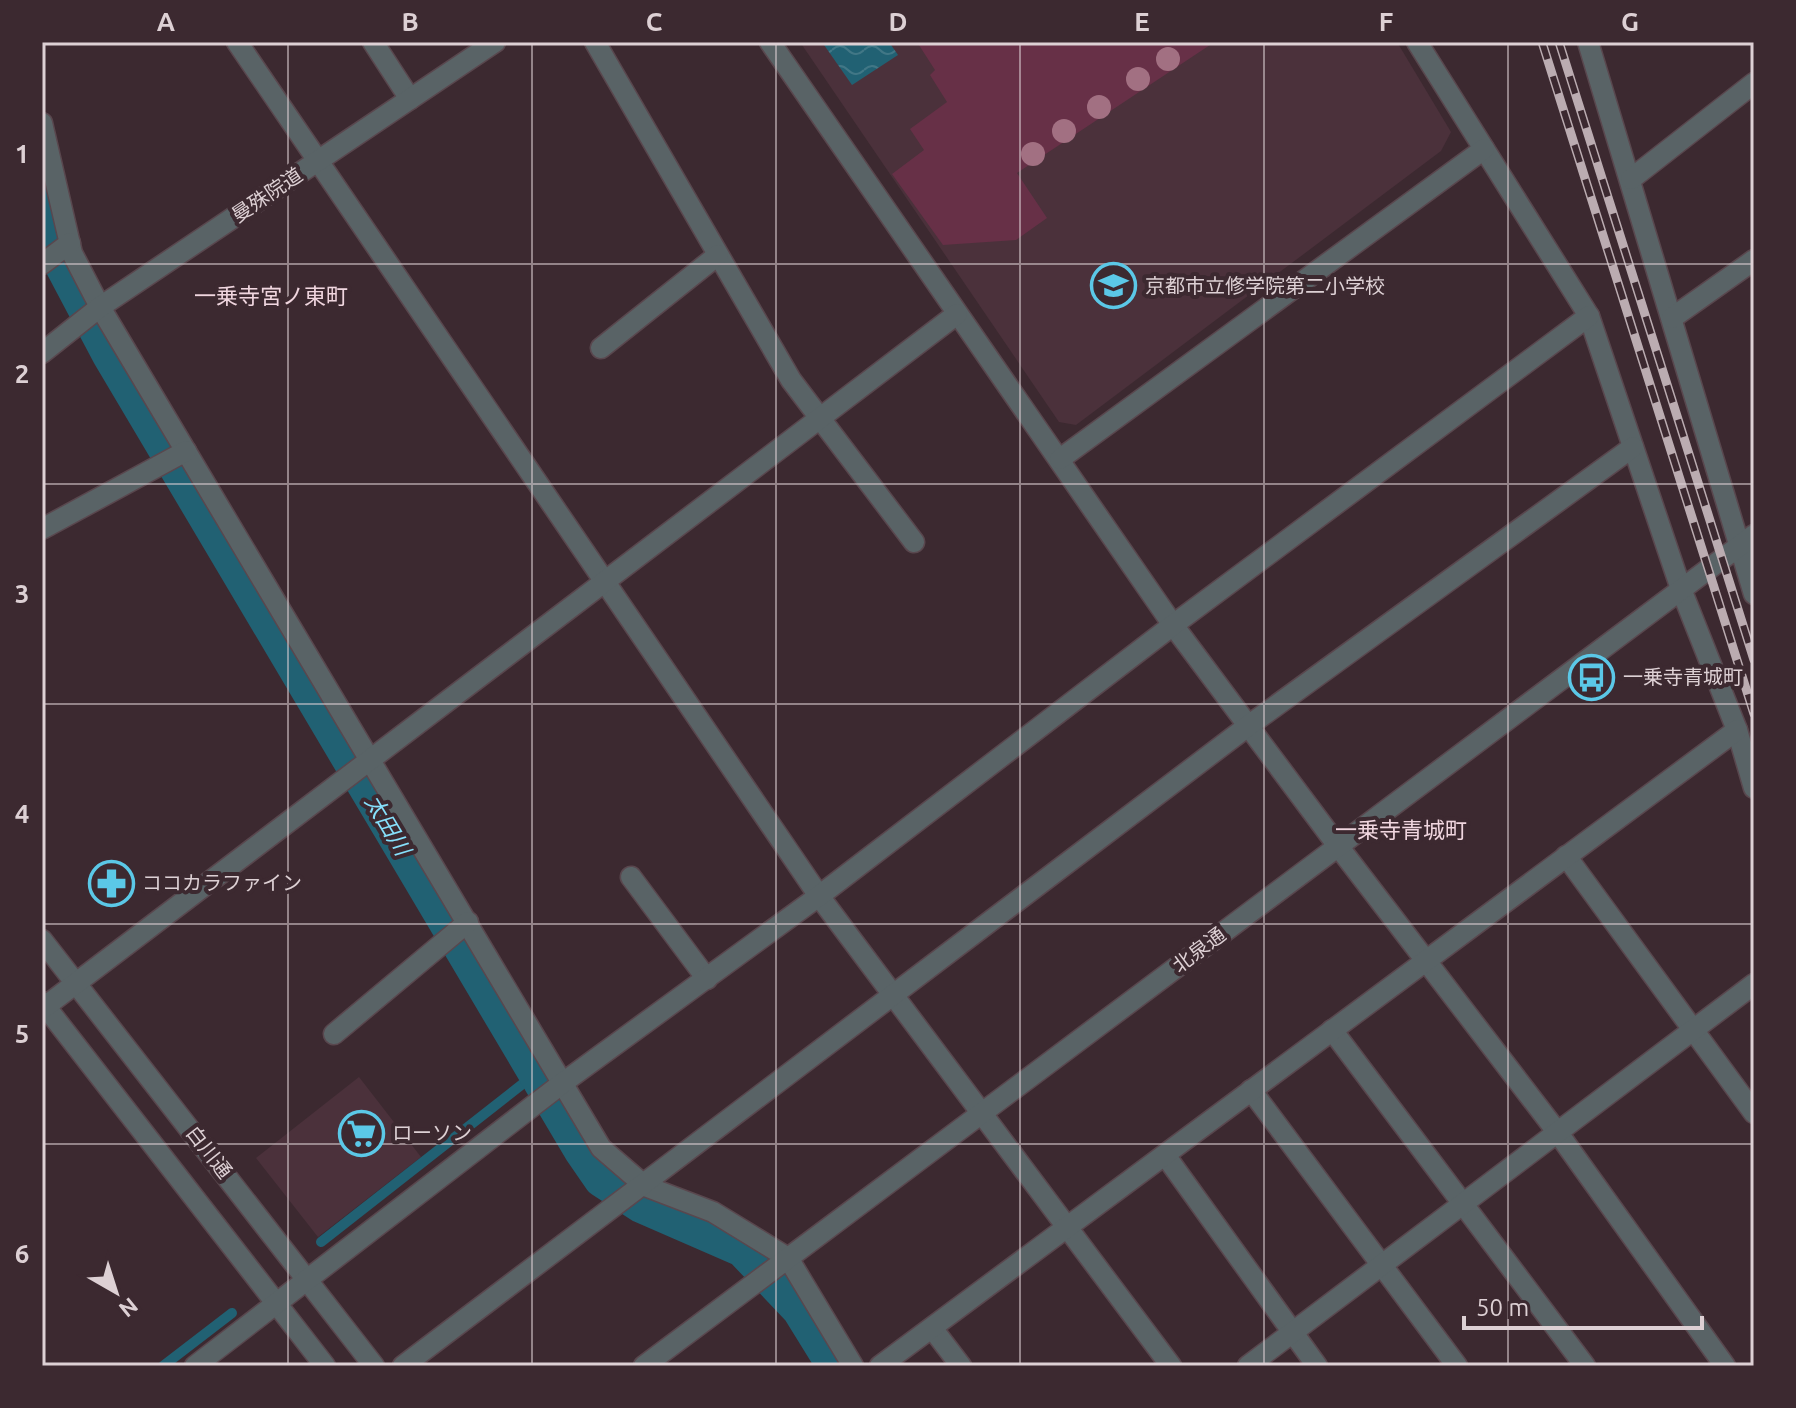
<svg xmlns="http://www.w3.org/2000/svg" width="1796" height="1408" font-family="Ubuntu,'Noto Sans JP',sans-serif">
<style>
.built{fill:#4b313b}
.green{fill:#673047}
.water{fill:url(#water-waves)}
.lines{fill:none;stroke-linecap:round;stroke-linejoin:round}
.stream{stroke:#216173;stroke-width:10}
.canal{stroke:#216173;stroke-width:34}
.minor-casing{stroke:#59474e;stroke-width:23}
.minor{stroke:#596366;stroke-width:20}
.rail-casing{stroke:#bbacb1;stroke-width:9}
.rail{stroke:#3c2930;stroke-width:6;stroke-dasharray:18;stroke-linecap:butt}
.tree{fill:#a27082}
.grid{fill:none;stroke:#ddd0d4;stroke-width:2;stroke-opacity:0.55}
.labels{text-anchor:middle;stroke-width:8;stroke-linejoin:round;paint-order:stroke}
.street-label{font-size:20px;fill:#ddd0d4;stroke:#3c2930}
.poi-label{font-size:20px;fill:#ddd0d4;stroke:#3c2930;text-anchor:start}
.neighbourhood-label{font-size:22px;fill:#f0d6df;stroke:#3c2930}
.water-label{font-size:22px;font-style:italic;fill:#87e1fc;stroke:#3c2930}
.neatline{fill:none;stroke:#ddd0d4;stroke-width:3}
.grid-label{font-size:26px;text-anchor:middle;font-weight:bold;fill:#ddd0d4}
</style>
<defs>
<pattern id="water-waves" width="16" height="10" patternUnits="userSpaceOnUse" patternTransform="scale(2)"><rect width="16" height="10" fill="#216173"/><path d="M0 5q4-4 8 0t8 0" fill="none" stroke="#417786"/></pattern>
</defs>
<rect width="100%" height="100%" fill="#3c2930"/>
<!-- built -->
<g class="built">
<path d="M800,42H1397L1451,132L1441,151L1076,425L1059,422Z"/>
<path d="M359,1077L421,1157L318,1237L256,1158Z"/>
</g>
<!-- green -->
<path class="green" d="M917,42H1213V43L1017,173L1047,218L1016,240L943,245L892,174L924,150L910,129L947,102L930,75L935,70Z"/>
<!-- water -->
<path class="water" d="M822,42H889L898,55L852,85Z"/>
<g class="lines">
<!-- stream -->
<g class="stream">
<path d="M321,1242L534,1075"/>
<path d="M163,1366L232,1313"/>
</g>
<!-- canal -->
<path class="canal" d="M42,198L54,251L109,355L581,1151L601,1180L641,1206L742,1250L799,1310L833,1365"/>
<defs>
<g id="minor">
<path d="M237,42L819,896L1171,1366"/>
<path d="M373,42L410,99"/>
<path d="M595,42L791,380L914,542"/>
<path d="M770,42L1173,625L1338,846L1558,1133L1725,1366"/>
<path d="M1417,42L1589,316L1681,589L1737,730L1754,788"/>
<path d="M1588,42L1754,594"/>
<path d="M42,123L72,253L100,307L601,1148L645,1186L713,1212L788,1258L853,1366"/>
<path d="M1631,179L1754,83"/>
<path d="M42,264L70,243"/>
<path d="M1672,318L1754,260"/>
<path d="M601,348L718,255"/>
<path d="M42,353L100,307L495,42"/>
<path d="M1060,459L1484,149"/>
<path d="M42,529L186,451"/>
<path d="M1566,856L1754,1113"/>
<path d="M631,877L707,979"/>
<path d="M42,940L374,1366"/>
<path d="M42,1002L325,1366"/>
<path d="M42,1009L957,314"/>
<path d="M1332,1030L1585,1366"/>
<path d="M334,1034L468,922"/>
<path d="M1251,1090L1457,1366"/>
<path d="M1165,1155L1317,1366"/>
<path d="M932,1328L961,1366"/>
<path d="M195,1366L564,1082L819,896L1173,625L1589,316"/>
<path d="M403,1366L1248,726L1633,447"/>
<path d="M644,1366L1754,535"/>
<path d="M880,1366L1737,730"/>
<path d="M1248,1366L1754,984"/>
</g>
</defs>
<!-- minor casing -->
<use href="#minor" class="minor-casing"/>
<!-- minor -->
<use href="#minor" class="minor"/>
<defs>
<g id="rail">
<path d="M1542,42L1754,714"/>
<path d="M1559,42L1754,660"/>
</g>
</defs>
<!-- rail casing -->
<use href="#rail" class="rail-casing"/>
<!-- rail -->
<use href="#rail" class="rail"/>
</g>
<!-- trees -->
<g class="tree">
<circle cx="1168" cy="59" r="12"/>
<circle cx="1138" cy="79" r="12"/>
<circle cx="1099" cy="107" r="12"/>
<circle cx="1064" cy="131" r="12"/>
<circle cx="1033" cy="154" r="12"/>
</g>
<!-- grid -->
<path class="grid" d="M288,42V1366M532,42V1366M776,42V1366M1020,42V1366M1264,42V1366M1508,42V1366M42,264H1754M42,484H1754M42,704H1754M42,924H1754M42,1144H1754"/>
<!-- icons -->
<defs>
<symbol id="school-ring" viewBox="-11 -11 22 22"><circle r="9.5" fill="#3c2930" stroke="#5bc8e7" stroke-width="1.5"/><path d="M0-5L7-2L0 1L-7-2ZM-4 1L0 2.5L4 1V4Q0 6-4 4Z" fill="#5bc8e7"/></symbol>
<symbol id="bus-ring" viewBox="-11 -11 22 22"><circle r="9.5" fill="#3c2930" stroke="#5bc8e7" stroke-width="1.5"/><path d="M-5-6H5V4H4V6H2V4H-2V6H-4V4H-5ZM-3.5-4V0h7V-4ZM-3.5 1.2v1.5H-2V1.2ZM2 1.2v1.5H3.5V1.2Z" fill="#5bc8e7"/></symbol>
<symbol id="pharmacy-ring" viewBox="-11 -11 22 22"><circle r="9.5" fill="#3c2930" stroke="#5bc8e7" stroke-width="1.5"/><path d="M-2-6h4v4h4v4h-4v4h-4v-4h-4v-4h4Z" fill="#5bc8e7"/></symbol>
<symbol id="supermarket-ring" viewBox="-11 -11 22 22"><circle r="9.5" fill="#3c2930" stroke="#5bc8e7" stroke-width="1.5"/><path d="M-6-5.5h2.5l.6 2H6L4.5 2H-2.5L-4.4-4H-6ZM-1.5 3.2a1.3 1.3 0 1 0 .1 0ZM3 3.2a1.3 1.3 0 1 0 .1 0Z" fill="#5bc8e7"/></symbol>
</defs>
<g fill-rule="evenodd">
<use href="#school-ring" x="1088" y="260" width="51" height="51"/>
<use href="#bus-ring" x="1566" y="652" width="51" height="51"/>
<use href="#pharmacy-ring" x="86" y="858" width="51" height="51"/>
<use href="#supermarket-ring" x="336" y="1108" width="51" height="51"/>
</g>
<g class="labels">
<!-- street labels -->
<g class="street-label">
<text transform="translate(267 195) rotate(-34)" y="7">曼殊院道</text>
<text transform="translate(1199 950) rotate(-37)" y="7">北泉通</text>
<text transform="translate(209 1152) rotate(52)" y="7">白川通</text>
</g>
<!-- poi labels -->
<g class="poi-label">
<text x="1145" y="293">京都市立修学院第二小学校</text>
<text x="1623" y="684">一乗寺青城町</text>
<text x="142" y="890">ココカラファイン</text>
<text x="392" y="1140">ローソン</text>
</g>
<!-- neighbourhood labels -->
<g class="neighbourhood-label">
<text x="271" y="304">一乗寺宮ノ東町</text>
<text x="1401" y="838">一乗寺青城町</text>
</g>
<!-- water labels -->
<g class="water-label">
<text transform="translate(388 825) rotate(59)" y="8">太田川</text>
</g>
</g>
<!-- border -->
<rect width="1796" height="1408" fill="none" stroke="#3c2930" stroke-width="88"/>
<!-- north arrow -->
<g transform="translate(116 1292) rotate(141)" stroke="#3c2930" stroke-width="6" paint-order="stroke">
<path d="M0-6L14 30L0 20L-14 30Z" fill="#ddd0d4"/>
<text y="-12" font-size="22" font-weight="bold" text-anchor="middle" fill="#ddd0d4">N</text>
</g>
<!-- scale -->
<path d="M1464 1316v12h238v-12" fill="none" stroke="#ddd0d4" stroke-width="4"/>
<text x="1476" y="1316" font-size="24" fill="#ddd0d4" stroke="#3c2930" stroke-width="6" paint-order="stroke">50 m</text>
<rect x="44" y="44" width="1708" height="1320" class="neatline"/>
<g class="grid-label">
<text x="166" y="31">A</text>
<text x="410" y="31">B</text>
<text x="654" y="31">C</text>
<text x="898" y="31">D</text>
<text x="1142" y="31">E</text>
<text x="1386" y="31">F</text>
<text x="1630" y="31">G</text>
<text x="22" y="163">1</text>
<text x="22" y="383">2</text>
<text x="22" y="603">3</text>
<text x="22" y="823">4</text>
<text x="22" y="1043">5</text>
<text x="22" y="1263">6</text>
</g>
</svg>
